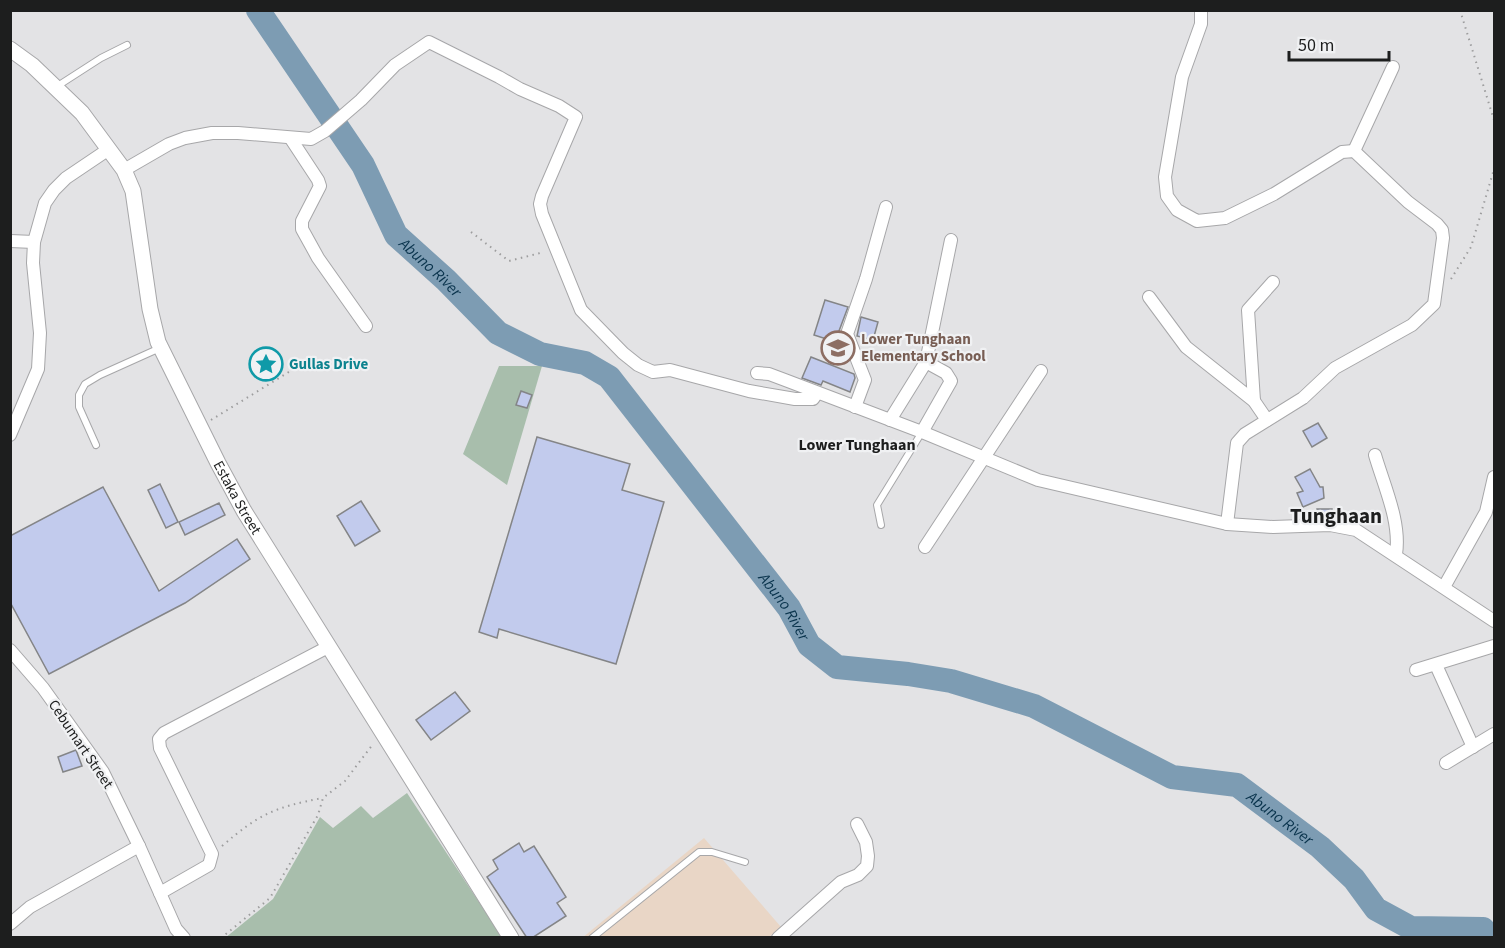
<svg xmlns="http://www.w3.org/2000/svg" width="1505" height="948" font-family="'Source Sans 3',sans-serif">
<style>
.commercial{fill:#e9d6c6}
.green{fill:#a8beac}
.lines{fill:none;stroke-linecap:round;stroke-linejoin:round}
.river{stroke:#7d9cb3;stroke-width:24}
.building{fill:#c2cbed;stroke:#848587;stroke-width:1.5}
.service-casing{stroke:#a7a7a9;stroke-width:8}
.minor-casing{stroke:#a7a7a9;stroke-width:14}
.tertiary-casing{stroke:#a7a7a9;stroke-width:17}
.path{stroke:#9d9d9e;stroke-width:2;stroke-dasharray:1.5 4.5;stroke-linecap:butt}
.service{stroke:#fff;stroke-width:6}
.minor{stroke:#fff;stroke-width:12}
.tertiary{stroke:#fff;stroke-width:15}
.labels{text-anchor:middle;stroke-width:4.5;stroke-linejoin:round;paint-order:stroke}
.education-label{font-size:15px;font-weight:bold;fill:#785e54;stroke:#f0f1f3;text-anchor:start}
.culture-label{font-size:15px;font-weight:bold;fill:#0d838f;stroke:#f0f1f3;text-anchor:start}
.street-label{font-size:15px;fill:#1d1e1e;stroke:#f0f1f3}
.water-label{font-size:16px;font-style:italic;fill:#09334c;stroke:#f0f1f3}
.neighbourhood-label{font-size:16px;font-weight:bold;fill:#1d1e1e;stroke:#f0f1f3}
.district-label{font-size:21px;font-weight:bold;fill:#1d1e1e;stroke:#f0f1f3}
</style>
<rect width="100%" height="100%" fill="#e3e3e5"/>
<!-- commercial -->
<path class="commercial" d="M704,838L781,927L769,937L582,938Z"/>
<!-- green -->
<g class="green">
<path d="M499,366H542L507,485L463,454Z"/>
<path d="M407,793L502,937L225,938L273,899L320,817L333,828L361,806L373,818Z"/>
</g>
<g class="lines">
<!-- river -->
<path class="river" id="s1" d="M258,10L363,165L396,235L446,280L498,333L540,354L585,363L609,377L789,608L809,645L837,667L908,674L951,681L1034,706L1172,777L1237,785L1320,847L1354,879L1376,909L1411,928L1483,929L1491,938"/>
</g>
<!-- building -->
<g class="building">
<path d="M825,300L848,307L839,331V343L814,335Z"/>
<path d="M861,317L878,322L873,340L857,336Z"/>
<path d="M811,357L854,374L855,378L850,392L823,381L821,385L802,378Z"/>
<path d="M521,391L532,395L527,408L516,405Z"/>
<path d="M1318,423L1327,438L1312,447L1303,431Z"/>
<path d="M537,437L630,464L622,490L664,502L616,664L499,629L497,638L479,632Z"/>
<path d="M1310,469L1320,487H1323L1324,498L1303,507L1297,493L1303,491L1295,477Z"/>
<path d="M160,484L178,522L166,528L148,490Z"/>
<path d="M103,487L159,591L237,539L250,559L185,603L49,674L10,602V536Z"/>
<path d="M361,501L380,531L355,546L337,516Z"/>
<path d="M219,503L225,515L185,535L179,522Z"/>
<rect x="1317" y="509" width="15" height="8"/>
<path d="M455,692L470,711L431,740L416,720Z"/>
<path d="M76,750L82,766L63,772L58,757Z"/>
<path d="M519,843L524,852L534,846L566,897L557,903L566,916L532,938H527L487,877L498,869L493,860Z"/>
</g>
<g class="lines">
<defs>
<g id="service">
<path d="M56,87L101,58L127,45"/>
<path d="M96,445L79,407V395L85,384L100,375L160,348"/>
<path d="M881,525L877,505L922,432"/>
<path d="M592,938L699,852H712L745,862"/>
</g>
<g id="minor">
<path d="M1201,10V24L1182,77L1165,177L1167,196L1177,210L1197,221L1225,218L1274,194L1342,152L1354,151L1408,202L1437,224L1442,230L1443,238L1434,304L1412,325L1335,368L1303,398L1245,434L1237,443L1227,524"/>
<path d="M291,139L318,180L320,186L302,221V229L318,258L366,326"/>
<path d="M1354,151L1393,67"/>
<path d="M124,170L169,144L185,138L212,133H238L311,139L325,131L361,100L395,65L429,42L499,77L520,89L559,106L576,117L542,196L540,204L542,214L581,310L623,353L638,365L653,372L670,370L749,391L795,399H813L817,393"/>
<path d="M10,241L34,242"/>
<path d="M1149,297L1186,347L1254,401L1267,420"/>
<path d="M757,373L769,374L785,380L922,432L1038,480L1227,524L1273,527L1330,525L1356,530L1494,621"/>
<path d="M1254,401L1248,310L1273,282"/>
<path d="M855,407L865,380L847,334L866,279L886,207"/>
<path d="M890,420L926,362L951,240"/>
<path d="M922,432L951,381L946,373L926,362"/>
<path d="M10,435L38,369L40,333L33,263L34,242L45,203L54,190L66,178L109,149"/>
<path d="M1375,455C1384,486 1401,522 1396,554"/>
<path d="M925,547L1041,371"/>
<path d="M1444,587L1486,512L1494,477"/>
<path d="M10,650L43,688L103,772L139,846L176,929L184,938"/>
<path d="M1436,665L1473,747"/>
<path d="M1416,670L1494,646"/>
<path d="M1446,763L1494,734"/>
<path d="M160,893L209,865L212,854L160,748L159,739L164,733L328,647"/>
<path d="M10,924L30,907L139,846"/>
<path d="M778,938L841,882L858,875L867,866L868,856L866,842L857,824"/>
</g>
<g id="tertiary">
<path id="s2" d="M10,49L32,65L82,113L124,170L133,191L150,309L158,342L218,463L244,511L511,938"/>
</g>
</defs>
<!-- service casing -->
<use href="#service" class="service-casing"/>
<!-- minor casing -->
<use href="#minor" class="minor-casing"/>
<!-- tertiary casing -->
<use href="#tertiary" class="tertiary-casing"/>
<!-- path -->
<g class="path">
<path d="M1460,10L1494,120"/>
<path d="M471,232L509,261L544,252"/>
<path d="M1451,279L1471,247L1494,169"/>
<path d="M211,420L305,362"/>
<path d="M222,846C259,814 275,807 323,798"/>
<path d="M221,938L270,898L318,815L323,798L345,781L373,744"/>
</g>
<!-- service -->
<use href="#service" class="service"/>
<!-- minor -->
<use href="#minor" class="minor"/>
<!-- tertiary -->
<use href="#tertiary" class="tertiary"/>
</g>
<!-- icons -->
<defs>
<symbol id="school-ring" viewBox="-11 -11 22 22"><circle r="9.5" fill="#f0f1f3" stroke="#8d6e63" stroke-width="1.5"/><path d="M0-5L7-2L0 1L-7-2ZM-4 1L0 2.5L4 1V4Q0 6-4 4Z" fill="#8d6e63"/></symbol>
<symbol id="sight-ring" viewBox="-11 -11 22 22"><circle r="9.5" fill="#f0f1f3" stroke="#0f9aa8" stroke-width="1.5"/><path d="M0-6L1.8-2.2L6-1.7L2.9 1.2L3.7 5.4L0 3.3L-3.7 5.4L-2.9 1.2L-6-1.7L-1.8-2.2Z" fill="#0f9aa8"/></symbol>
</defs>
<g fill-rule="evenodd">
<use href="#school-ring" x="819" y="329" width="38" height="38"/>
<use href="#sight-ring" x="247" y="345" width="38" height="38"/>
</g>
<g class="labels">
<!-- education labels -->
<g class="education-label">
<text x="861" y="344">Lower Tunghaan<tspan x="861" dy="17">Elementary School</tspan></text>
</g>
<!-- culture labels -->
<g class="culture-label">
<text x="289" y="369">Gullas Drive</text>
</g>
<!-- street labels -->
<g class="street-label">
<text dy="5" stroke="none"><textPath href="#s2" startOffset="518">Estaka Street</textPath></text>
<text transform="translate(81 744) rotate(56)" y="5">Cebumart Street</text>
</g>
<!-- water labels -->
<g class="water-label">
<text dy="6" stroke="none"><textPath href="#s1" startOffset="312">Abuno River</textPath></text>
<text dy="6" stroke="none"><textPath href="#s1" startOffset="816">Abuno River</textPath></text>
<text dy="6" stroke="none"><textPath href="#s1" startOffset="1374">Abuno River</textPath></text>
</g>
<!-- neighbourhood labels -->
<g class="neighbourhood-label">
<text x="857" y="450">Lower Tunghaan</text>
</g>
<!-- district labels -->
<g class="district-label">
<text x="1336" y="523">Tunghaan</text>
</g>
</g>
<!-- border -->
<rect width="1505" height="948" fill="none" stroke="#1d1e1e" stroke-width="24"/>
<!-- scale -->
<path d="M1289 51v9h100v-9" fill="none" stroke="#1d1e1e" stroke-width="3"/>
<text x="1298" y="51" font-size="18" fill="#1d1e1e" stroke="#f0f1f3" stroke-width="4.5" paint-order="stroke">50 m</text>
</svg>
